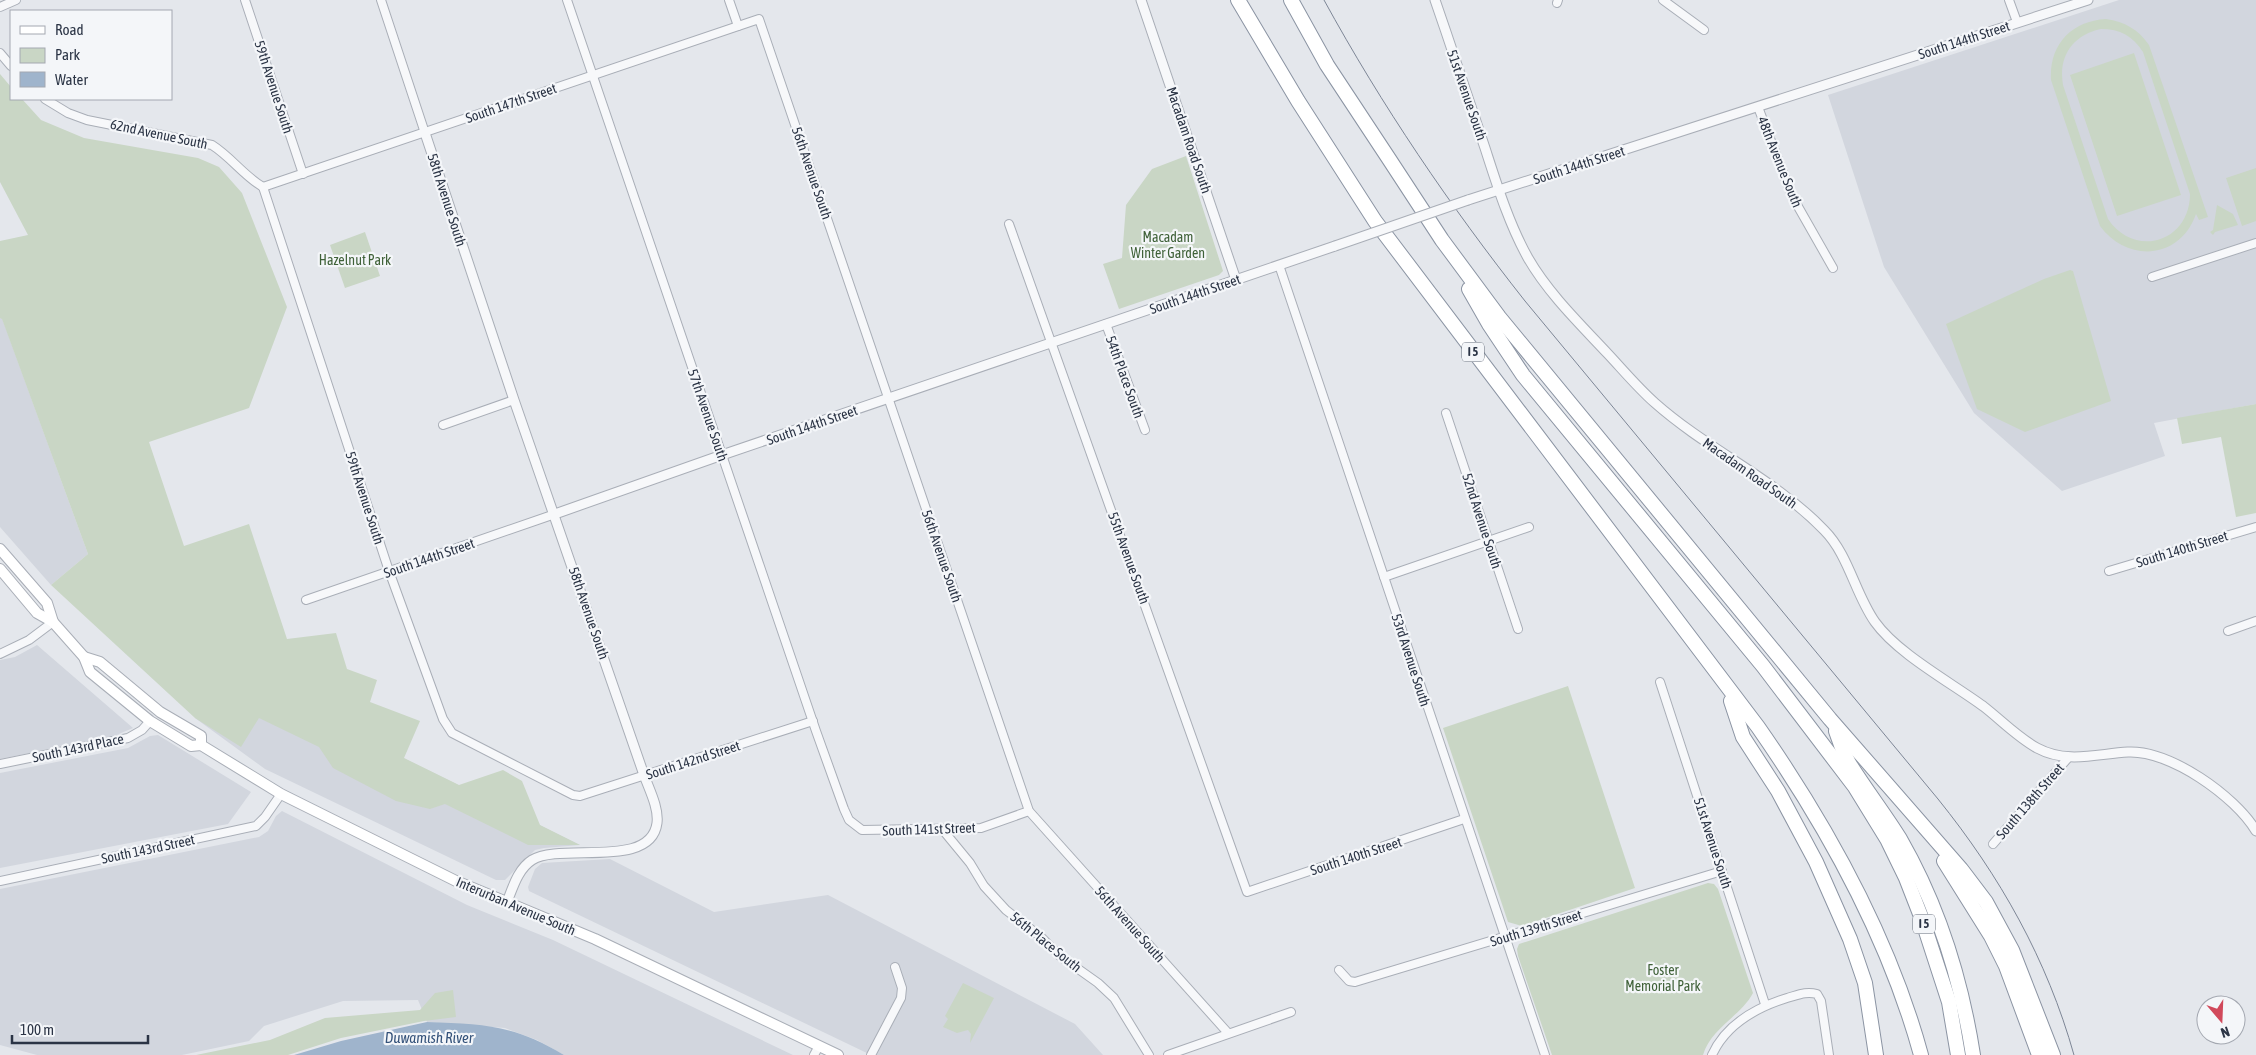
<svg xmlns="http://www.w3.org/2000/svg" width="2256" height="1055" font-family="'Asap Condensed',sans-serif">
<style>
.built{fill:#d2d6de}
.green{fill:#c9d6c5;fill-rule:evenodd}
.water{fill:#9fb4cc}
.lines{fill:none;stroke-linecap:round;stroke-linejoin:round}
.minor-casing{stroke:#a9aeb7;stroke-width:10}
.tertiary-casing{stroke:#a9aeb7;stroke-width:11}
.secondary-casing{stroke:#a9aeb7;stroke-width:12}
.motorway-casing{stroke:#8b94a3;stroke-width:16}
.minor{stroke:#f7f8fa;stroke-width:8}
.tertiary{stroke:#f7f8fa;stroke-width:9}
.secondary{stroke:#fff;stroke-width:10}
.motorway{stroke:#fff;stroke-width:14}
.tram{stroke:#7d8696;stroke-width:1}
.tertiary-bridge-casing{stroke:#a9aeb7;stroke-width:11;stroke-linecap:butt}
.tertiary-bridge{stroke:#f7f8fa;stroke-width:9}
.labels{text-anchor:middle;stroke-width:4.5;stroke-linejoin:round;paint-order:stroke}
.shield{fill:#f4f6f9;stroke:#676e7b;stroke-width:1}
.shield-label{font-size:12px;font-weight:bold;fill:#2b3445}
.street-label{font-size:14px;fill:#2b3445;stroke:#f4f6f9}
.park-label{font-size:14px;fill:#3f6138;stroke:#f4f6f9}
.water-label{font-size:15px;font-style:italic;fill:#34527a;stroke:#f4f6f9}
</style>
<rect width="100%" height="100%" fill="#e4e7ec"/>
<!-- built -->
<g class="built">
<path d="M2119,0H2256V404L2154,423L2165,456L2062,491L1974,413L1884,267L1828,95Z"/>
<path d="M0,318H2L88,554L51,585L0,527Z"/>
<path d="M37,645L133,728L114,736L0,759V660L15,657Z"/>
<path d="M232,669L312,713L580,845L544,848L535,850L505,880H496L265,769L195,718Z"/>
<path d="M158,735L251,792L228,824L0,868V773L128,748L150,736Z"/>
<path d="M282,811L467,905L553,940L793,1055H564L537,1040L505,1028L427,1022L418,1000L343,1001L264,1026L249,1041L182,1055H37L0,1045V889L259,837L268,831L276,816Z"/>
<path d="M610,859L714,912L828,895L1075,1024L1103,1055H871L529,891L528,887L535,869L542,863Z"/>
</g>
<!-- green -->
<g class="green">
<path d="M2106,19C2125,22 2138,29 2149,45L2208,217L2199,220L2196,214C2180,260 2127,263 2100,226L2051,80C2049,45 2071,21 2106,19ZM2101,29C2120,29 2133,36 2143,52L2190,194C2190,242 2135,259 2108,219L2063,85C2058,56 2073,35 2101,29Z"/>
<path d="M2134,53L2181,195L2117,216L2070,75Z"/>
<path d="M0,74L11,87V99H22L41,120L84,138L198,158L219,167L242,193L287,307L249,408L149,442L184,546L249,524L287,639L336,633L347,669L377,680L370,702L420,721L404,758L459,785L503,770L522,781L540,825L580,845H528L445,804L430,809L396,801L333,768L319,747L259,718L241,747L195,718L51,585L88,554L2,319L0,318V241L28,235L0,182Z"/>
<path d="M1186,156L1223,271L1219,275L1119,309L1103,264L1122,258L1126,205L1152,169Z"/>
<path d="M2256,168V221L2242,226L2226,178Z"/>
<path d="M2217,205L2233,214L2238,225L2215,232L2213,235L2210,232L2213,230Z"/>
<path d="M365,232L380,276L345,288L330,245Z"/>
<path d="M2070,270L2073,271L2111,401L2025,432L1977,409L1946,324L2044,279Z"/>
<path d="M2256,404V513L2236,517L2221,437L2182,444L2177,418Z"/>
<path d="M1568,686L1635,888L1522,926L1508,922L1443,728Z"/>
<path d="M1708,883L1714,884L1718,889L1753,993C1741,1016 1711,1028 1703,1055H1552L1518,956L1517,949L1519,944Z"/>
<path d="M963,983L994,998L970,1043L971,1034L968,1030L957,1033L943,1027L948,1019L945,1016Z"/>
<path d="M453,990L456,1017L424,1021L341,1038L288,1055H196L270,1040L325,1018L420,1010L435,993Z"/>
</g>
<!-- water -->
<path class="water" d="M427,1022C484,1024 514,1025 564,1055H294L341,1041Z"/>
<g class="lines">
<defs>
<g id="minor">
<path d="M245,0L303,174"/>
<path d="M381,0L425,133"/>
<path d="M567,0L816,731L844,809L849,820L862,830L981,828L1029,811"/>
<path d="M729,0L738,26"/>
<path d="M1663,0L1704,30"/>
<path d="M2009,0L2017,22"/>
<path d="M1557,3L1558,0"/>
<path d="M0,7L16,0"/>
<path d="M0,53L11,66"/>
<path d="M45,99L68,113L87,120L212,145C231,157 244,176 263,187"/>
<path d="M1758,107L1792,196L1833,268"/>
<path d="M263,187L759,19L1029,811L1228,1033"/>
<path d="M263,187L389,571L443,719L452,733L573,795L580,796L813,721"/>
<path d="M1009,224L1247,892L1464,819"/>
<path d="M1279,265L1545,1055"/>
<path d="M2152,277L2256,243"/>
<path d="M1106,324L1145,430"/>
<path d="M1446,413L1518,629"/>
<path d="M443,425L514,400"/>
<path d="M2109,571L2256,527"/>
<path d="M1384,577L1529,527"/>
<path d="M306,600L555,514"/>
<path d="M2228,631L2256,621"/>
<path d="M0,654L29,640L53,622"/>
<path d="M1660,682L1765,1004"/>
<path d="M0,764L128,738L142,730L150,721"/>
<path d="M942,829L970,863L984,886L1006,910L1041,937L1060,956L1098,983L1114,998L1149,1055"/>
<path d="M1993,844L2068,758"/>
<path d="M0,881L256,826L265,817L281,794"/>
<path d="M1339,970L1349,981L1355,982L1722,871"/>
<path d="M814,1055L819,1046"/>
<path d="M871,1055L901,998L902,988L895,967"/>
<path d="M1168,1055L1291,1012"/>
<path d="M1712,1055C1726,1024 1755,1008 1787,998C1798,995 1806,991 1817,994L1821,1001L1829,1055"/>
</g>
<g id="tertiary">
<path d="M1141,0L1236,280"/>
<path d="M1435,0C1452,49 1468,98 1485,148C1497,185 1509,224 1528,258C1548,293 1580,324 1608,354C1623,370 1638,388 1655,403C1708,450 1775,479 1824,530C1849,555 1855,594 1875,622C1897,653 1950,682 1983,706C2000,719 2017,737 2037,748C2067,764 2096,754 2128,752C2170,750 2235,796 2256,831"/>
<path d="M425,133L514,400L644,775C649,789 659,808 657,823C651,870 561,842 532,860C518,869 513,887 507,902"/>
<path d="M1468,200L2088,0"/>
<path d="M555,514L722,455L1335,246"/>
</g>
<g id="secondary">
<path d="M0,549L47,603L53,622"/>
<path d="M0,569L37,613L53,622L84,657L90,672L150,721L191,746L201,745L281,794L456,881L595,939L838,1055"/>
<path d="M84,657L100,662L160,712L201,736V745"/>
</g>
<g id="motorway">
<path d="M1238,0L1298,101L1375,221L1758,727C1827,826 1889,938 1921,1055"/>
<path d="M1291,0L1327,65L1391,162L1442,240L1499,317L1830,719L1961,869L1986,902L2012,950L2053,1055"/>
<path d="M1469,289L1489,324L1523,375L1763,666L1855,787L1887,839L1906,878L1922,919L1949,1002L1958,1055"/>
<path d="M1731,701L1743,737L1778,791L1816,862L1850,939L1865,983L1876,1055"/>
<path d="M1836,731C1840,742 1843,753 1849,763C1865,789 1884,813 1900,839C1939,907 1961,978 1973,1055"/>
<path d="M1944,861L1991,936L2006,966L2039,1055"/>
</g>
</defs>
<!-- minor casing -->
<use href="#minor" class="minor-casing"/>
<!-- tertiary casing -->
<use href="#tertiary" class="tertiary-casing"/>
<!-- secondary casing -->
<use href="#secondary" class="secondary-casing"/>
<!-- motorway casing -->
<use href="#motorway" class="motorway-casing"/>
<!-- minor -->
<use href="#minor" class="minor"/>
<!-- tertiary -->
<use href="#tertiary" class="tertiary"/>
<!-- secondary -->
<use href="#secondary" class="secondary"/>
<!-- motorway -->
<use href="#motorway" class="motorway"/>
<!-- tram -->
<path class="tram" d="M1324,0C1382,106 1450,206 1525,301L1938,799C2000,876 2047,959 2074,1055"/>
<defs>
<path id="tertiary-bridge" d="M1335,246L1468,200"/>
</defs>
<!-- tertiary-bridge casing -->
<use href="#tertiary-bridge" class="tertiary-bridge-casing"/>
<!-- tertiary-bridge -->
<use href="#tertiary-bridge" class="tertiary-bridge"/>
</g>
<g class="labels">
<!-- shield labels -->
<g class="shield">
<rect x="1462" y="342.5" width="22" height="19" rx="4"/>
<rect x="1913" y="914.5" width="22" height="19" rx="4"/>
</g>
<g class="shield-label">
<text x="1473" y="356">I 5</text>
<text x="1924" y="928">I 5</text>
</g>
<!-- street labels -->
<g class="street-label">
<text transform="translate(1964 40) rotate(-18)" y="5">South 144th Street</text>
<text transform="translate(274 87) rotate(72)" y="5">59th Avenue South</text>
<text transform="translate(1467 95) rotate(71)" y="5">51st Avenue South</text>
<text transform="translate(511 103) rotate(-19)" y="5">South 147th Street</text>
<text transform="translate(159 134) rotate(12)" y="5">62nd Avenue South</text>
<text transform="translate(1189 140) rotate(71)" y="5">Macadam Road South</text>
<text transform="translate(1780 162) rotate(68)" y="5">48th Avenue South</text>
<text transform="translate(1579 165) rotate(-18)" y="5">South 144th Street</text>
<text transform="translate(812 173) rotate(71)" y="5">56th Avenue South</text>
<text transform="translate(447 200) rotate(72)" y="5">58th Avenue South</text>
<text transform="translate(1195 294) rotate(-19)" y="5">South 144th Street</text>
<text transform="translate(1125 377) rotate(70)" y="5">54th Place South</text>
<text transform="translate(708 415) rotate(71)" y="5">57th Avenue South</text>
<text transform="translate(812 425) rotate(-19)" y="5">South 144th Street</text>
<text transform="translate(1750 473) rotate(35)" y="5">Macadam Road South</text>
<text transform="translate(365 498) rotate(72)" y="5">59th Avenue South</text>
<text transform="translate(1482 521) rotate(72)" y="5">52nd Avenue South</text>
<text transform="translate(2182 549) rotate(-17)" y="5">South 140th Street</text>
<text transform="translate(942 556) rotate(71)" y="5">56th Avenue South</text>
<text transform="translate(429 558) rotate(-19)" y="5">South 144th Street</text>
<text transform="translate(1129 558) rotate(70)" y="5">55th Avenue South</text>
<text transform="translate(589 613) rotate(71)" y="5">58th Avenue South</text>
<text transform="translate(1411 660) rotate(72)" y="5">53rd Avenue South</text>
<text transform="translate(78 748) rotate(-12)" y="5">South 143rd Place</text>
<text transform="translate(693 760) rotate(-18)" y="5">South 142nd Street</text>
<text transform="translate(2030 801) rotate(-49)" y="5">South 138th Street</text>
<text transform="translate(929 829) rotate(-2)" y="5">South 141st Street</text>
<text transform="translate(1713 843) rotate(72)" y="5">51st Avenue South</text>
<text transform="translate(148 849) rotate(-12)" y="5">South 143rd Street</text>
<text transform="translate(1356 856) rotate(-18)" y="5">South 140th Street</text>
<text transform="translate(516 906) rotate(23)" y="5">Interurban Avenue South</text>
<text transform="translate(1130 924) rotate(48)" y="5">56th Avenue South</text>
<text transform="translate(1536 928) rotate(-17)" y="5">South 139th Street</text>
<text transform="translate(1046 942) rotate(39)" y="5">56th Place South</text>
</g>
<!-- park labels -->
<g class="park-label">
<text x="1168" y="242">Macadam<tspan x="1168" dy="16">Winter Garden</tspan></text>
<text x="355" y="265">Hazelnut Park</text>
<text x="1663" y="975">Foster<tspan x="1663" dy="16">Memorial Park</tspan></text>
</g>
<!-- water labels -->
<g class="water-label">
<text x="429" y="1043">Duwamish River</text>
</g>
</g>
<!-- legend -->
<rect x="10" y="10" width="162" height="90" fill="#f4f6f9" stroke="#a4a8b1"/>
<rect x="20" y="26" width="25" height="8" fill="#ffffff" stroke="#a4a8b1"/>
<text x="55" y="35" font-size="15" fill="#2b3445">Road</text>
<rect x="20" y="48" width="25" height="15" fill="#c9d6c5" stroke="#a4a8b1"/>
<text x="55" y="60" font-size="15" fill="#2b3445">Park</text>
<rect x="20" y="72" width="25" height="15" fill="#9fb4cc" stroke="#a4a8b1"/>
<text x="55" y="85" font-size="15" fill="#2b3445">Water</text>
<!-- north arrow -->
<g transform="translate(2221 1020) rotate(161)"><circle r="24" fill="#f4f6f9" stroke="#a4a8b1"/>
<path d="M0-4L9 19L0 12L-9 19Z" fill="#d1495b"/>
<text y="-8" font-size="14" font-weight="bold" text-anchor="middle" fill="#2b3445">N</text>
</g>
<!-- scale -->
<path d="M12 1035v8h136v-8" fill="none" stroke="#2b3445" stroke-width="2.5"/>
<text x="20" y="1035" font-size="15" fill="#2b3445" stroke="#f4f6f9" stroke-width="4" paint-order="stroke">100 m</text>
</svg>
